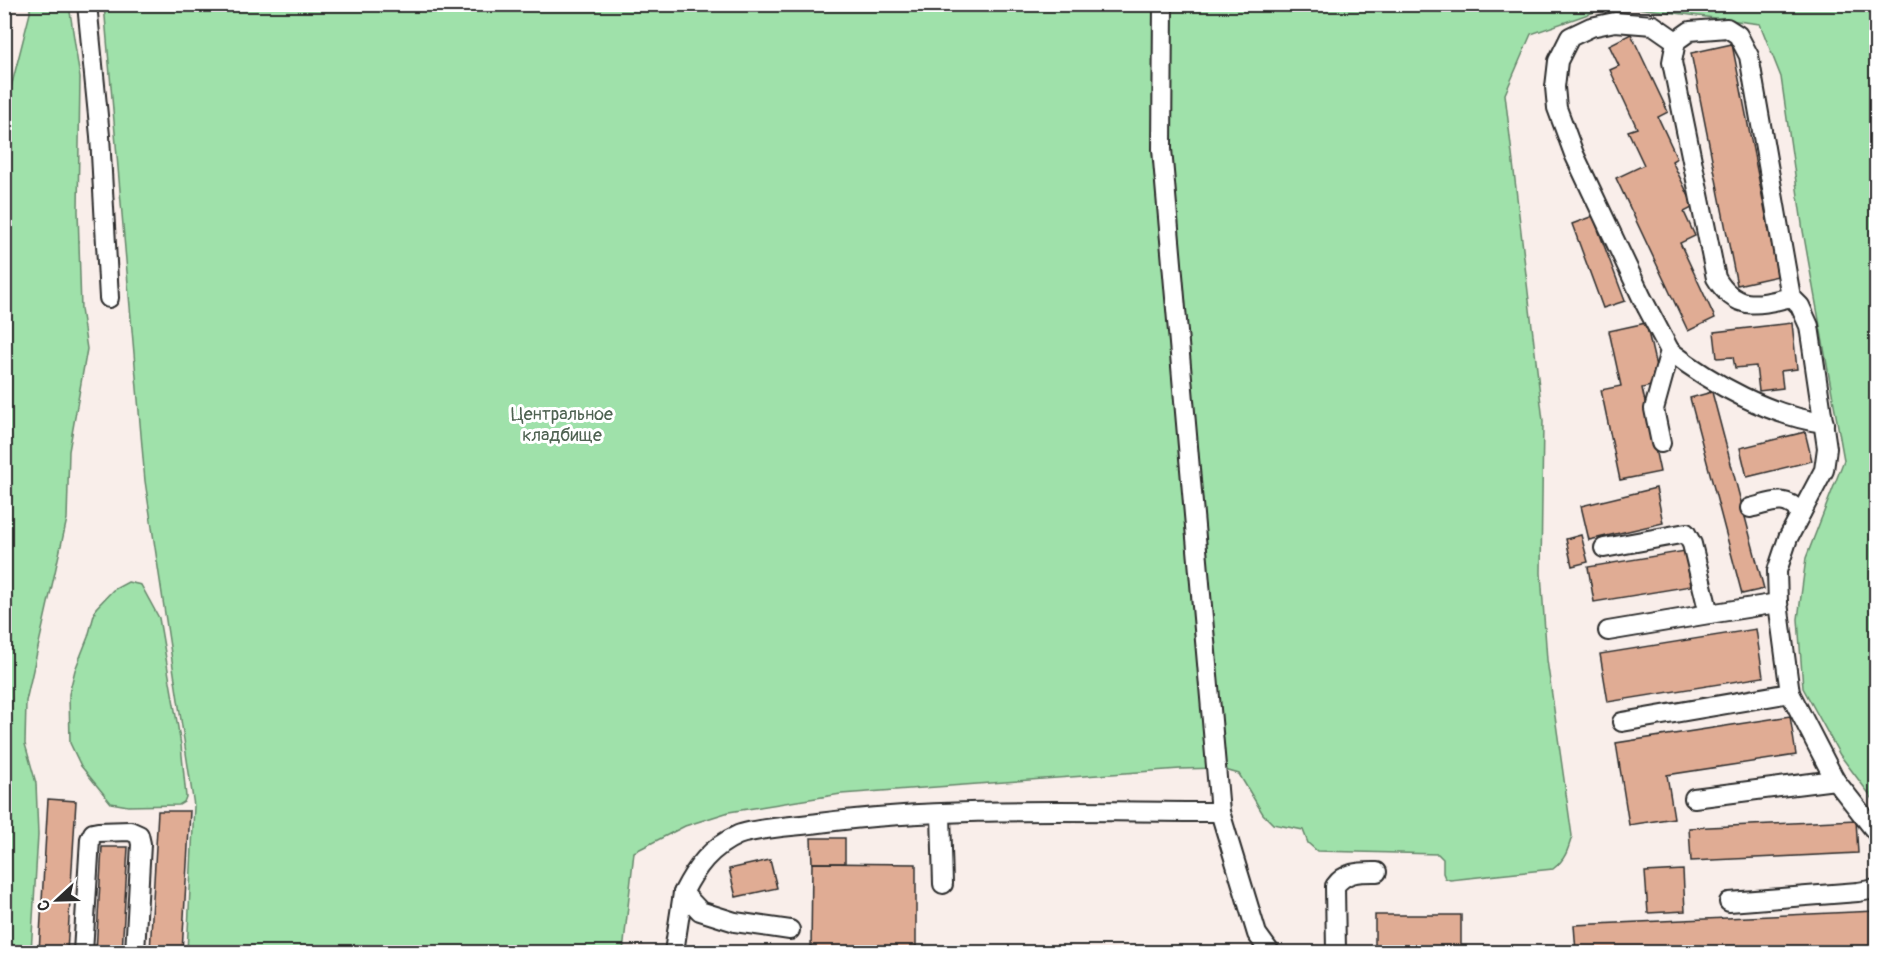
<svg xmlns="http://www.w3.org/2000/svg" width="1881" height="957" font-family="Pangolin,sans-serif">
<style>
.green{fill:#9fe1aa;stroke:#65866a;stroke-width:1.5}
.building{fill:#e0ac94;stroke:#2b2b2b;stroke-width:1.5}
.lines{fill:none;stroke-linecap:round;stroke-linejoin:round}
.service-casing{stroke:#2b2b2b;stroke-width:22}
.service{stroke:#fff;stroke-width:18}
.labels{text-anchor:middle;stroke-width:6;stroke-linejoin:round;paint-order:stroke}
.park-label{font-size:18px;fill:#4e6251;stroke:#fff}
</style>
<rect width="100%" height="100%" fill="#f9eeea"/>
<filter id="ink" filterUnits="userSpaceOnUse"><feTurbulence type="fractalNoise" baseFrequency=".0167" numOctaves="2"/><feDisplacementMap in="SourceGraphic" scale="12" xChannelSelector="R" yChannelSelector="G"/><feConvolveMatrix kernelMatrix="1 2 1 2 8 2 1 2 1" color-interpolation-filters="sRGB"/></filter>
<g filter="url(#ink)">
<!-- green -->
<g class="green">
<path d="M30,5H69L80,78L78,211L81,309L87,349L69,451L67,519L26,701L25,744L36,783L38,835L31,952H5L4,115L30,13Z"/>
<path d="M104,5H1876V803L1840,755L1803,688L1798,619L1806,558L1844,460L1803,231L1781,77L1760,24L1614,5L1531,34L1505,94L1543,421L1541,573L1547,660L1572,836C1568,850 1565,860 1553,869L1450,880L1445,878L1443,873V859L1438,854L1317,851L1308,843L1303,830L1273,824L1263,814L1239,774L1218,768L1180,769L841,794L729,812L685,826L634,852L623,952H187L194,806L145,481Z"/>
<path d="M128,582L141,585L159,618L181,745L186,797L184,802L179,805L128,806L111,803L81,766L70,743L69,694L75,670L88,637L96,608L113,590Z"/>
</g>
<!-- building -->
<g class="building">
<path d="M1631,34L1668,112L1658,117L1677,158L1672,161L1694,207L1684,212L1695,236L1680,243L1715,318L1688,331L1616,178L1644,165L1628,131L1637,128L1610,70L1619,66L1609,45Z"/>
<path d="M1732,44L1778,276L1737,285L1691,53Z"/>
<path d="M1593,216L1625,301L1603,308L1572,224Z"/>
<path d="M1646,323L1660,384L1642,388L1660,472L1620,480L1601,390L1621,386L1609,331Z"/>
<path d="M1792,323L1797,369L1781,371L1783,388L1759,391L1756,366L1735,368L1733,357L1717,358L1714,332Z"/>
<path d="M1712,392L1764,589L1742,594L1690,398Z"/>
<path d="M1805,432L1812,461L1747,477L1740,448Z"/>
<path d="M1656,488L1663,523L1589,540L1581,506Z"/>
<path d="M1581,535L1588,562L1572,566L1566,539Z"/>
<path d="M1685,551L1691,586L1594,602L1588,567Z"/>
<path d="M1756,629L1763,677L1608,702L1600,654Z"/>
<path d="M1790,716L1796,755L1667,775L1674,818L1629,825L1616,743Z"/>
<path d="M48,799L76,801L67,952H39Z"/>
<path d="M158,811H190L182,952H150Z"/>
<path d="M1856,820L1858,853L1691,861L1689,828Z"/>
<path d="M811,838H845V863H812Z"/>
<path d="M102,847H128L122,952H96Z"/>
<path d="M770,860L777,888L736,897L729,869Z"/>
<path d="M812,863L916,864V952H811Z"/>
<path d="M1683,870L1685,911L1648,913L1645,872Z"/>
<path d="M1876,911V946L1739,952H1576L1574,925Z"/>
<rect x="1375" y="915" width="86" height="37"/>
</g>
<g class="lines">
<defs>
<g id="service">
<path d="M87,4L100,136L109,298"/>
<path d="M1163,4L1162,149L1220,812"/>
<path d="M1791,297C1758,305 1736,312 1716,278L1672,62L1676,41L1690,31L1727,28L1738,35L1749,56L1791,297L1800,306L1809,326L1827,448L1824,470L1788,538L1777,571L1778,603L1790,693L1835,780L1876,832"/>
<path d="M1670,351C1712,384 1771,416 1824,423"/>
<path d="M1661,443L1654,409L1670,351L1642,298L1574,154L1557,108L1555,87L1558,61L1570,37L1591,27L1615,22L1653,25L1676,41"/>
<path d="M1750,508C1772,503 1784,494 1801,513"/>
<path d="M1604,548L1686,533L1692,544L1709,614L1778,603"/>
<path d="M1608,631L1709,614"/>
<path d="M1622,722L1790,693"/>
<path d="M1694,798L1835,780"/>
<path d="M941,814L943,884"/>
<path d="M1729,902L1858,892L1876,889"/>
<path d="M790,930L735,922L700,911L683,893C696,867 711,847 738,835C756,828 798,826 819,823C951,806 1087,812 1220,812L1257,934L1270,952"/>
<path d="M83,952L90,839L93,833L98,832L130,831L139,835L141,844L135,952"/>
<path d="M674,952L683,893"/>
<path d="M1336,952L1335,886C1346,871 1360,872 1377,872"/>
</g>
</defs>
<!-- service casing -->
<use href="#service" class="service-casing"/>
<!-- service -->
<use href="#service" class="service"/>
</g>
</g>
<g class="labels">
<!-- park labels -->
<g class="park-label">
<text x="562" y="420">Центральное<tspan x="562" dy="21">кладбище</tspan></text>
</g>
</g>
<!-- margin -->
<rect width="1881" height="957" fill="none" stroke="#fff" stroke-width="24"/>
<rect x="12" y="12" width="1857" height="933" fill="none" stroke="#2b2b2b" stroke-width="2" filter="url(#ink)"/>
<!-- north arrow -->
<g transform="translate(57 900) rotate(248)" stroke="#ffffff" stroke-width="4.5" paint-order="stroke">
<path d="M0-4.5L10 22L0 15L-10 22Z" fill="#2b2b2b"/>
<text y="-9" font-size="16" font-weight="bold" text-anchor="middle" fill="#2b2b2b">С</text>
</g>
</svg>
